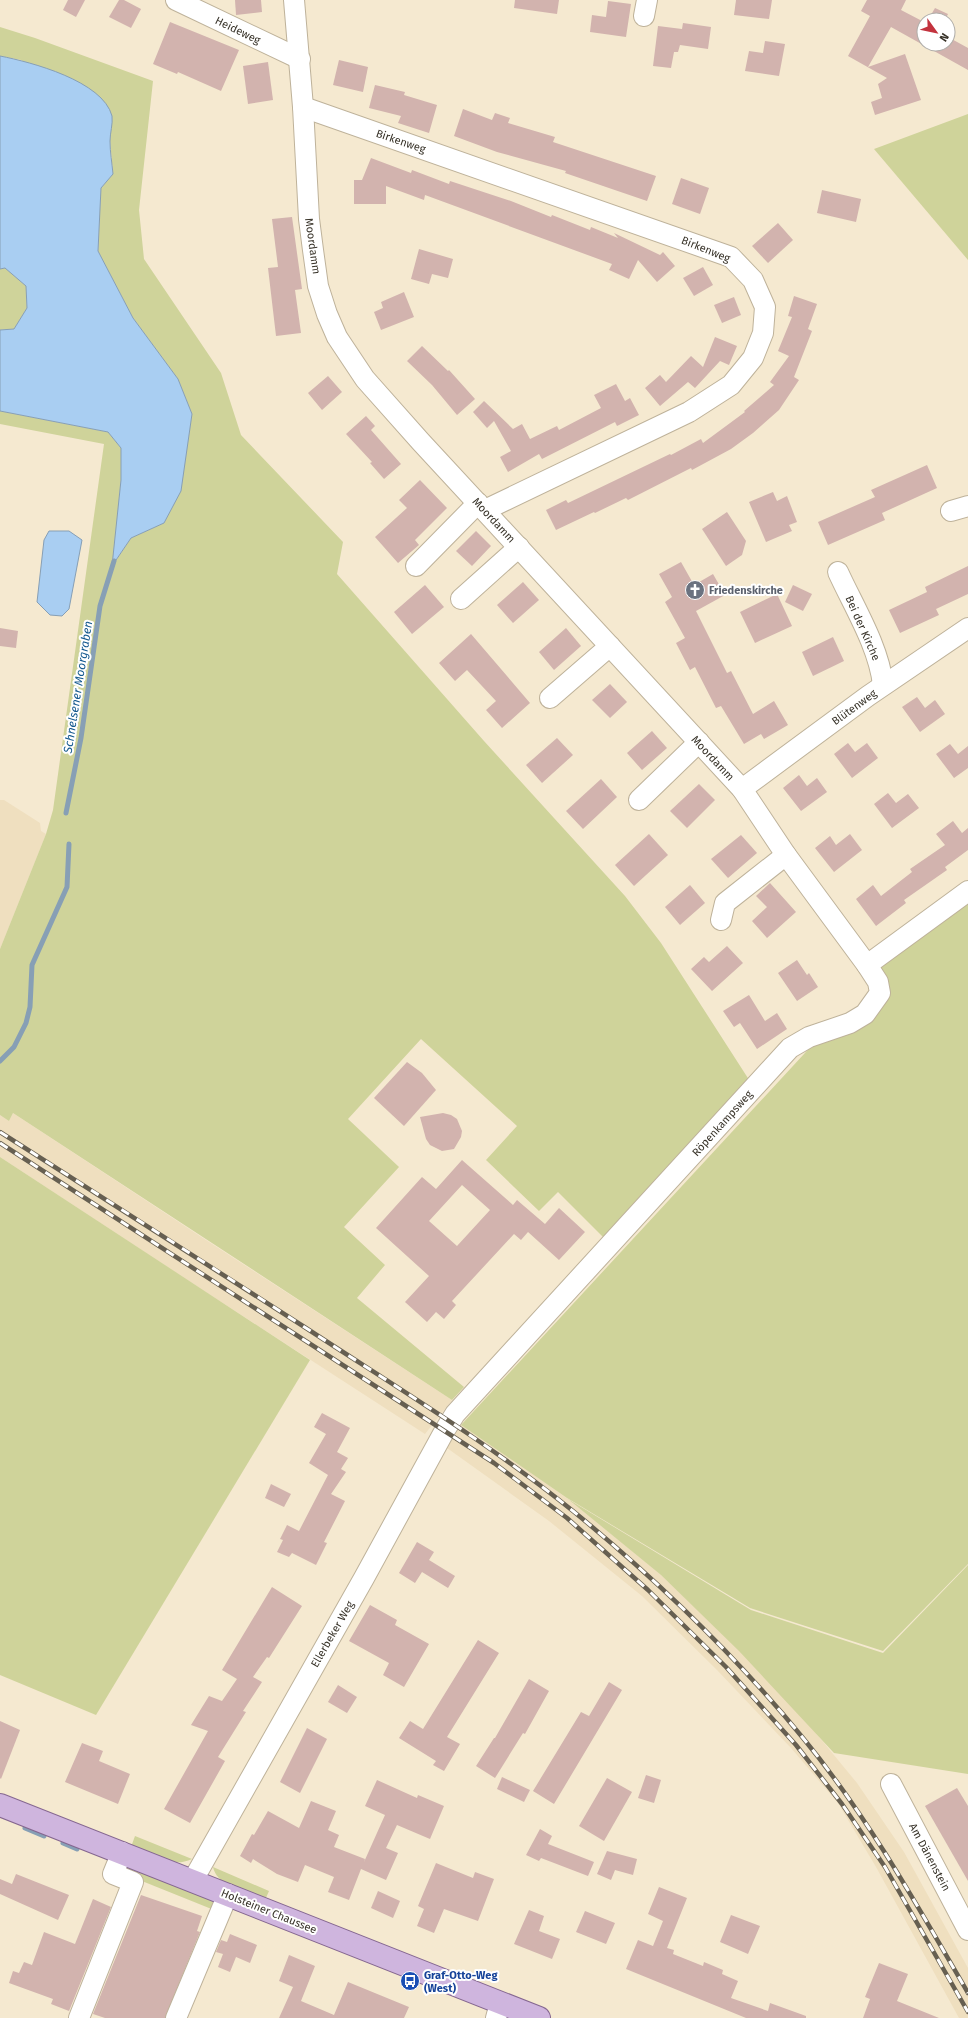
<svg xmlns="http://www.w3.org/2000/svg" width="968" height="2018" font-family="'Fira Sans',sans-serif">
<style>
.built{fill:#efdfbf}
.green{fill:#cfd39a}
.water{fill:#a9cef2;stroke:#879fb5}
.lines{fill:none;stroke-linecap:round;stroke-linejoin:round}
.stream{stroke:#879fb5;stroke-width:5}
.building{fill:#d2b3ae;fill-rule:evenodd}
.minor-casing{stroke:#beb29a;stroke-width:22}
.major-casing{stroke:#856790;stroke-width:24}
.minor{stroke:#fff;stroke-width:20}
.major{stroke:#cfb5de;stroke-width:22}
.rail-casing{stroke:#665f51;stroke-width:4.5}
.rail{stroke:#fff;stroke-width:3;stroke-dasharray:9;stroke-linecap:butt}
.labels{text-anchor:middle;stroke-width:4;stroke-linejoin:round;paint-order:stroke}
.street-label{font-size:11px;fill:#373228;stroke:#fff}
.worship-label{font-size:11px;font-weight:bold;fill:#5b616d;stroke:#fff;text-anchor:start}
.transit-label{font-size:11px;font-weight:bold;fill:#164399;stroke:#fff;text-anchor:start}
.water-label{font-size:12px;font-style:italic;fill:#14598f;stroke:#fff}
</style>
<rect width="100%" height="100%" fill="#f5e9d0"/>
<!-- built -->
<g class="built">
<path d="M0,800H4L40,823L41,831L46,834L0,949Z"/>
<path d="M13,1113L206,1240L452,1400L425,1434L184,1278L0,1157V1115L9,1121Z"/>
<path d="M461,1425L567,1498L660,1574L739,1650L810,1726L857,1783L904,1852L968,1968V2018H959L876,1867L838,1803L791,1748L717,1670L642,1596L549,1521L447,1448Z"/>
</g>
<!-- green -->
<g class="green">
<path d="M0,27L35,38L153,81L139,210L144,259L221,373L241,435L343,542L337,574L484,741L625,896L661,943L753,1086L606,1240L558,1192L539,1211L486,1160L517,1126L421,1039L348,1119L399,1167L344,1227L385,1265L357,1298L464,1387L452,1400L13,1113L9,1121L0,1115V949L46,834L53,810L104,444L0,424V411L108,432L121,448V480L113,565L131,538L164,523L180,491L192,414L178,379L133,318L98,251L101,188L113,174L110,140L112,117L21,60L0,56Z"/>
<path d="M968,114V260L874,149Z"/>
<path d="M5,268L26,286L27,308L14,329L0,330V269Z"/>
<path d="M968,902V1564L883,1651L750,1608L567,1498L461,1425L816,1041L869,1014L873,953Z"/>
<path d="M0,1157L310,1360L96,1715L0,1675Z"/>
<path d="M568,1499L751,1610L883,1653L968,1565V1774L834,1753L739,1651L661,1575Z"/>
<path d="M135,1836L192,1859C171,1869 150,1854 131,1847Z"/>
<path d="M131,1864L218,1899L214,1910L127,1875Z"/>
<path d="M213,1867L269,1891L265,1900C249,1893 217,1887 213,1867Z"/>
</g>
<!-- water -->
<g class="water">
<path d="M0,56C31,62 103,81 112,116C113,124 110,133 110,141C110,152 112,163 113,174L101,188L98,251L133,318L178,379L192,414L181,491L164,523L131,538L112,566L121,480V448L108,432L0,411V330L14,329L27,308L26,286L5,268L0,269Z"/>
<path d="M49,531H69L82,540L69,609L62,616L50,615L37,602L44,540Z"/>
</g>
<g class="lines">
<!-- stream -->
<g class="stream">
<path d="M66,813L81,738L100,606L114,561"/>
<path d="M0,1061L14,1047L26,1023L30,1007L32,965L67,887L69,844"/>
<path d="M25,1828L44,1836"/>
<path d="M63,1843L77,1849"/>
</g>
</g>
<!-- building -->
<g class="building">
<path d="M68,0H85L76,17L63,10Z"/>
<path d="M119,0H124L141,9L131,28L109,17Z"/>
<path d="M235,0H261L262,12L236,15Z"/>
<path d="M515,0H559L557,14L514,8Z"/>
<path d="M736,0H772L769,19L734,15Z"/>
<path d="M867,0H906L901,10L924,22V44H948V37L968,48V70L891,27L868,67L905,54L921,100L875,115L871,102L882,98L878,84L887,78L848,56L870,16L861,11Z"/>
<path d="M608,1L631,4L626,37L590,32L592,15L606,17Z"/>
<path d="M935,8L948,14L945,20H928Z"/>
<path d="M170,22L239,50L221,91L178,72L177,74L153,64Z"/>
<path d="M683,23L711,27L708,49L680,45L678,52H674L671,68L653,66L658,26L682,29Z"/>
<path d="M765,41L785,44L779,76L745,71L749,51L763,53Z"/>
<path d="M339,60L368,67L363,92L333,85Z"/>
<path d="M268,62L273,100L248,104L243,66Z"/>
<path d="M375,85L405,92L404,95L437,105L429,133L398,123L401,116L369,108Z"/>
<path d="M463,109L492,120L495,113L510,118L508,123L555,137L553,142L656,176L647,201L565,173L566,171L497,152L454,136Z"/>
<path d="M371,158L411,173L412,170L449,184L450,181L511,201L551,217L552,215L590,230L591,227L618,238L614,233L660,255L663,252L675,266L657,282L638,260L629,279L609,270L612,264L425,195L424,200L386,186V204H354V180H362Z"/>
<path d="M681,178L709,188L700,214L672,204Z"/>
<path d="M822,190L861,199L856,222L817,213Z"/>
<path d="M292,217L302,289L295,290L301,333L276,336L268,268L278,267L272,219Z"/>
<path d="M778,223L793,240L768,263L752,246Z"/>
<path d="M419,249L453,259L448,278L432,274L429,284L411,279Z"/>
<path d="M703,267L713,285L694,296L683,278Z"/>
<path d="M404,292L414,317L381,330L374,312L383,308L381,302Z"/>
<path d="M794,296L817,304L808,329L812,331L794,377L799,380L779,410L753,433L731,449L692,470L691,468L628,500L626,498L595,513L594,512L556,530L546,510L566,500L568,503L670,454L671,455L701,439L703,443L745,412L744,411L774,385L770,382L789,356L778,351L792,317L788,316Z"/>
<path d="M734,297L741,315L722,323L714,305Z"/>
<path d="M715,337L737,346L729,365L720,361L695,388L688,382L660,406L645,388L660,375L666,382L691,356L703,367Z"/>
<path d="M422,346L448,371L449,370L475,399L457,415L432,385L407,361Z"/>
<path d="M328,376L342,392L322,410L308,393Z"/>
<path d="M616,384L625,401L630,398L639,415L617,426L615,422L542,459L539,454L508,472L500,457L511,451L494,421L487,428L473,412L484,401L513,429L522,424L530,439L557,426L559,430L601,408L594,395Z"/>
<path d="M366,416L375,426L371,430L401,464L384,479L370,463L372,462L346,434Z"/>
<path d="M927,465L937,488L882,513L885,520L828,545L818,522L875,497L871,490Z"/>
<path d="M420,480L447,508L415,540L419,545L398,563L375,537L407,508L399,500Z"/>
<path d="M773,492L777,501L787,496L797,522L789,525L792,531L766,542L749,502Z"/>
<path d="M727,512L746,541L742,555L726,566L702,529Z"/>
<path d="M476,531L491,546L472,566L456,551Z"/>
<path d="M681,562L694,585L713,574L725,595L696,611L727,673L731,671L753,714L774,701L788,725L764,739L761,734L744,744L721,706L716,708L695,667L690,670L676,643L685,638L665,602L672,597L659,574Z"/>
<path d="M968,566V594L936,609L939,615L900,633L889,610L927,592L925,587Z"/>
<path d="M523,582L539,600L513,623L497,605Z"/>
<path d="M425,585L444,607L412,634L394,612Z"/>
<path d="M793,585L812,594L803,611L785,602Z"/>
<path d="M777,594L792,626L755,643L740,612Z"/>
<path d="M0,628L18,631L16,648L0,646Z"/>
<path d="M566,628L581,646L554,670L539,652Z"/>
<path d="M471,634L530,703L502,728L486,710L496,701L467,670L455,681L439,663Z"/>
<path d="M833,637L844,661L813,676L802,652Z"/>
<path d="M610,684L627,702L610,718L592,700Z"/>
<path d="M917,697L925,708L935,700L945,714L920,732L902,707Z"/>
<path d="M652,731L667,748L642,770L627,753Z"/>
<path d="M557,738L573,755L542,783L526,765Z"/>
<path d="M848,743L855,752L867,743L878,758L852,778L834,754Z"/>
<path d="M950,744L958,754L968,746V768L954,778L936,754Z"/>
<path d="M799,775L807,786L817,778L827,792L801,811L783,788Z"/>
<path d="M601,779L617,797L583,829L566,811Z"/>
<path d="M699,784L715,800L687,828L670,811Z"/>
<path d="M888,793L896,803L908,794L919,808L892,828L874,804Z"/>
<path d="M953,821L962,833L968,828V850L945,867L947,870L904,900L906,903L876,926L856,899L873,885L881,896L912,872L910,869L945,845L936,834Z"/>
<path d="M649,834L668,855L634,886L615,865Z"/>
<path d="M850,834L862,850L834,872L815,848L830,836L836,845Z"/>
<path d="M741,835L757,853L728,878L711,859Z"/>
<path d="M770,883L796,912L767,938L752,921L767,907L756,896Z"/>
<path d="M690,885L705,903L680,925L665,907Z"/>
<path d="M727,946L743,963L712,991L691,969L704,957L709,962Z"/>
<path d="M797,960L807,975L809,973L818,987L797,1001L778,973Z"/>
<path d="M749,995L765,1021L777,1013L787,1029L757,1049L740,1023L734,1027L723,1011Z"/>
<path d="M407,1062L422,1073L436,1090L404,1126L374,1098Z"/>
<path d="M443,1113L451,1115L457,1119L462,1131L461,1137L454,1149L442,1151L430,1145L426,1139L420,1117Z"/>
<path d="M462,1160L513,1205L517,1200L545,1224L559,1208L585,1232L559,1260L528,1232L521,1240L514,1234L452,1301L456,1305L444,1319L436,1312L427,1322L405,1302L429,1276L376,1228L422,1177L436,1189ZM462,1185L490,1210L457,1246L429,1221Z"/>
<path d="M322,1413L350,1428L337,1452L348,1458L341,1469L346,1472L331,1494L345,1501L324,1542L327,1543L316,1565L292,1553L289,1557L277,1552L283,1540L280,1539L287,1525L299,1531L328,1475L309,1463L326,1434L314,1427Z"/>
<path d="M271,1484L291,1494L284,1507L265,1498Z"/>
<path d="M417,1542L434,1552L429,1560L455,1576L448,1588L422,1572L415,1583L399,1573Z"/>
<path d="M272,1587L302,1606L269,1658L267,1657L253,1677L262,1682L243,1711L246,1712L218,1757L225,1761L190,1823L164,1809L208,1731L191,1725L209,1696L222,1701L237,1679L222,1670Z"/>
<path d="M370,1605L397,1620L395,1625L429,1644L404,1687L383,1675L389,1663L349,1641Z"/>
<path d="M478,1640L499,1653L447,1737L460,1744L444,1771L433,1765L436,1761L399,1738L410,1721L423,1729Z"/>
<path d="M529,1679L549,1691L525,1734L523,1733L495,1778L476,1766L494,1738H495Z"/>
<path d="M609,1682L622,1690L554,1804L533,1791L581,1712L589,1716Z"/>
<path d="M338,1685L357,1697L347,1713L328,1702Z"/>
<path d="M0,1721L20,1730L1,1779L0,1778Z"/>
<path d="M307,1728L327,1739L300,1793L280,1782Z"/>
<path d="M82,1743L103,1751L99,1761L130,1774L118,1804L65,1782Z"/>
<path d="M646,1775L661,1780L654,1803L638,1798Z"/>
<path d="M502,1777L530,1790L524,1802L497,1789Z"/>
<path d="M607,1778L632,1792L604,1841L579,1826Z"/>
<path d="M377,1780L417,1798L418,1795L444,1806L430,1839L397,1825L386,1848L398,1853L386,1880L361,1869L349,1900L328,1892L334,1877L305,1865L298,1882L277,1874L253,1859L251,1863L240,1856L252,1834L254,1835L268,1811L299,1828L311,1801L336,1811L328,1830L339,1835L334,1847L365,1859L364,1862L385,1815L365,1806Z"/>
<path d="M957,1788L968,1806V1881L925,1806Z"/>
<path d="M540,1829L552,1836L548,1844L594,1862L588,1876L541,1858L539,1861L526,1855Z"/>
<path d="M607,1851L637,1859L633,1875L615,1870L611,1880L597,1874Z"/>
<path d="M436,1863L473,1878L475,1872L494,1879L478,1921L444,1909L434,1933L417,1926L424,1909L418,1906Z"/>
<path d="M16,1874L69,1895L58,1920L0,1894V1879L12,1884Z"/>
<path d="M659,1887L687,1898L667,1948L674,1950L673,1954L703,1966L704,1962L723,1970L722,1974L738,1981L731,1998L768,2011L770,2003L806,2016V2018H746L626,1969L638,1940L653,1946L663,1921L648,1914Z"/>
<path d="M378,1891L400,1901L393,1918L371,1908Z"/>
<path d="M141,1895L202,1916L197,1931L200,1932L165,2018H105L93,2014Z"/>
<path d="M93,1899L111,1907L69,2011L51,2004L53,1999L9,1983L13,1971L19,1973L24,1962L32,1965L44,1932L75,1944Z"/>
<path d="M529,1910L544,1916L539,1931L560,1939L552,1959L514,1944Z"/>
<path d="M585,1911L615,1923L606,1944L576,1932Z"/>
<path d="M731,1915L760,1926L748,1954L720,1942Z"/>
<path d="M230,1934L257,1945L250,1963L236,1957L230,1972L218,1967L223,1954L216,1952L221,1940L227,1942Z"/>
<path d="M289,1955L315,1966L301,2001L334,2015L348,1982L409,2007L404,2018H279L293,1987L279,1981Z"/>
<path d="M879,1963L908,1974L897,2001L939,2018H863L870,1999L865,1997Z"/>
</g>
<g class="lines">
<defs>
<g id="minor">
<path d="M176,0L300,59"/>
<path d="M644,16L647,0"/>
<path d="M303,107L731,257L753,280L765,307L763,333L753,358L731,385L689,412L485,510"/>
<path d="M951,511L968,506"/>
<path d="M416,566L478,503"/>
<path d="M838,572C854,607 879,647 883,685"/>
<path d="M461,599L519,547"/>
<path d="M550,698L610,646"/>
<path d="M742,789L868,696L968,628"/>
<path d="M639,800L699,742"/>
<path d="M721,920L725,903L786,855"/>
<path d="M867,965L968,891"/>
<path d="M891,1784L968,1930"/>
<path d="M193,1880L364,1578L445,1430L455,1414L790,1048L809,1037L850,1023L865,1014L880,993L878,982L867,965L786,855L742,789L421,442L365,379L337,337L327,314L318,286L313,250L309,219L303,107L294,0"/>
<path d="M79,2018L133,1882L113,1874L122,1852"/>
<path d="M176,2018L228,1894"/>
<path d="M496,2018L500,2003"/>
</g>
<path id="major" d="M0,1805L539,2018"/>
</defs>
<!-- minor casing -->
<use href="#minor" class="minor-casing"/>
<!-- major casing -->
<use href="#major" class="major-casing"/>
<!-- minor -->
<use href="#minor" class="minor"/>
<!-- major -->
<use href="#major" class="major"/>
<defs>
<g id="rail">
<path d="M0,1132C102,1197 204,1262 306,1328C396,1387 489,1443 573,1511C656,1579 735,1655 803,1738C868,1817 917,1905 968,1993"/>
<path d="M0,1143L494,1463L567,1518L648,1590L726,1667L796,1745L842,1804L885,1867L968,2012"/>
</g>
</defs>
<!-- rail casing -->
<use href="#rail" class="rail-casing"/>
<!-- rail -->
<use href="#rail" class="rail"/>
</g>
<!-- icons -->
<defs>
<symbol id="church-disc" viewBox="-11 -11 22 22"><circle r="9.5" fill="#6b7280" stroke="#fff"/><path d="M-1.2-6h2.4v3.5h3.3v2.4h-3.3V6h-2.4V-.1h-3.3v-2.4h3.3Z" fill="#fff"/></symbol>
<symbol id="bus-disc" viewBox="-11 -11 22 22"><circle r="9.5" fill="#1a4fb4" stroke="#fff"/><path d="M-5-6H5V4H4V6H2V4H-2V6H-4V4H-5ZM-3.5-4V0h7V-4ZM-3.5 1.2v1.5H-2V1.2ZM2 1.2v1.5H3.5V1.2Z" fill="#fff"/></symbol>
</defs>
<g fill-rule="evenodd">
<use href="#church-disc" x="684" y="579" width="22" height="22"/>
<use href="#bus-disc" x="399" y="1970" width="22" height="22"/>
</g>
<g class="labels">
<!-- street labels -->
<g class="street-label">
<text transform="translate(238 30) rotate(26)" y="4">Heideweg</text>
<text transform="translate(401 141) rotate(19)" y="4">Birkenweg</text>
<text transform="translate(313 246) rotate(82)" y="4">Moordamm</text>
<text transform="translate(706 249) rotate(22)" y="4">Birkenweg</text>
<text transform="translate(494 520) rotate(47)" y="4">Moordamm</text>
<text transform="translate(863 628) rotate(66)" y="4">Bei der Kirche</text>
<text transform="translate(854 707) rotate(-36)" y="4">Blütenweg</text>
<text transform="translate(713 758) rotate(47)" y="4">Moordamm</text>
<text transform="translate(722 1123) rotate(-48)" y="4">Röpenkampsweg</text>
<text transform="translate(332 1634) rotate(-60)" y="4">Ellerbeker Weg</text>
<text transform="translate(930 1857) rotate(62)" y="4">Am Dänenstein</text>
<text transform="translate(269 1911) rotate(22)" y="4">Holsteiner Chaussee</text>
</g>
<!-- worship labels -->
<g class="worship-label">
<text x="709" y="594">Friedenskirche</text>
</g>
<!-- transit labels -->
<g class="transit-label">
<text x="424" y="1979">Graf-Otto-Weg<tspan x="424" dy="13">(West)</tspan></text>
</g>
<!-- water labels -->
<g class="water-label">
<text transform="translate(78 687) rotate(-81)" y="4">Schnelsener Moorgraben</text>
</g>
</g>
<!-- north arrow -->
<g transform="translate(936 32) rotate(123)"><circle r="19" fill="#ffffff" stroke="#afada9"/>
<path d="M0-3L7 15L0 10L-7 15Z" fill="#c3333e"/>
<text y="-6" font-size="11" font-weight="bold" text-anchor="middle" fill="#373228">N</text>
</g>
</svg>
